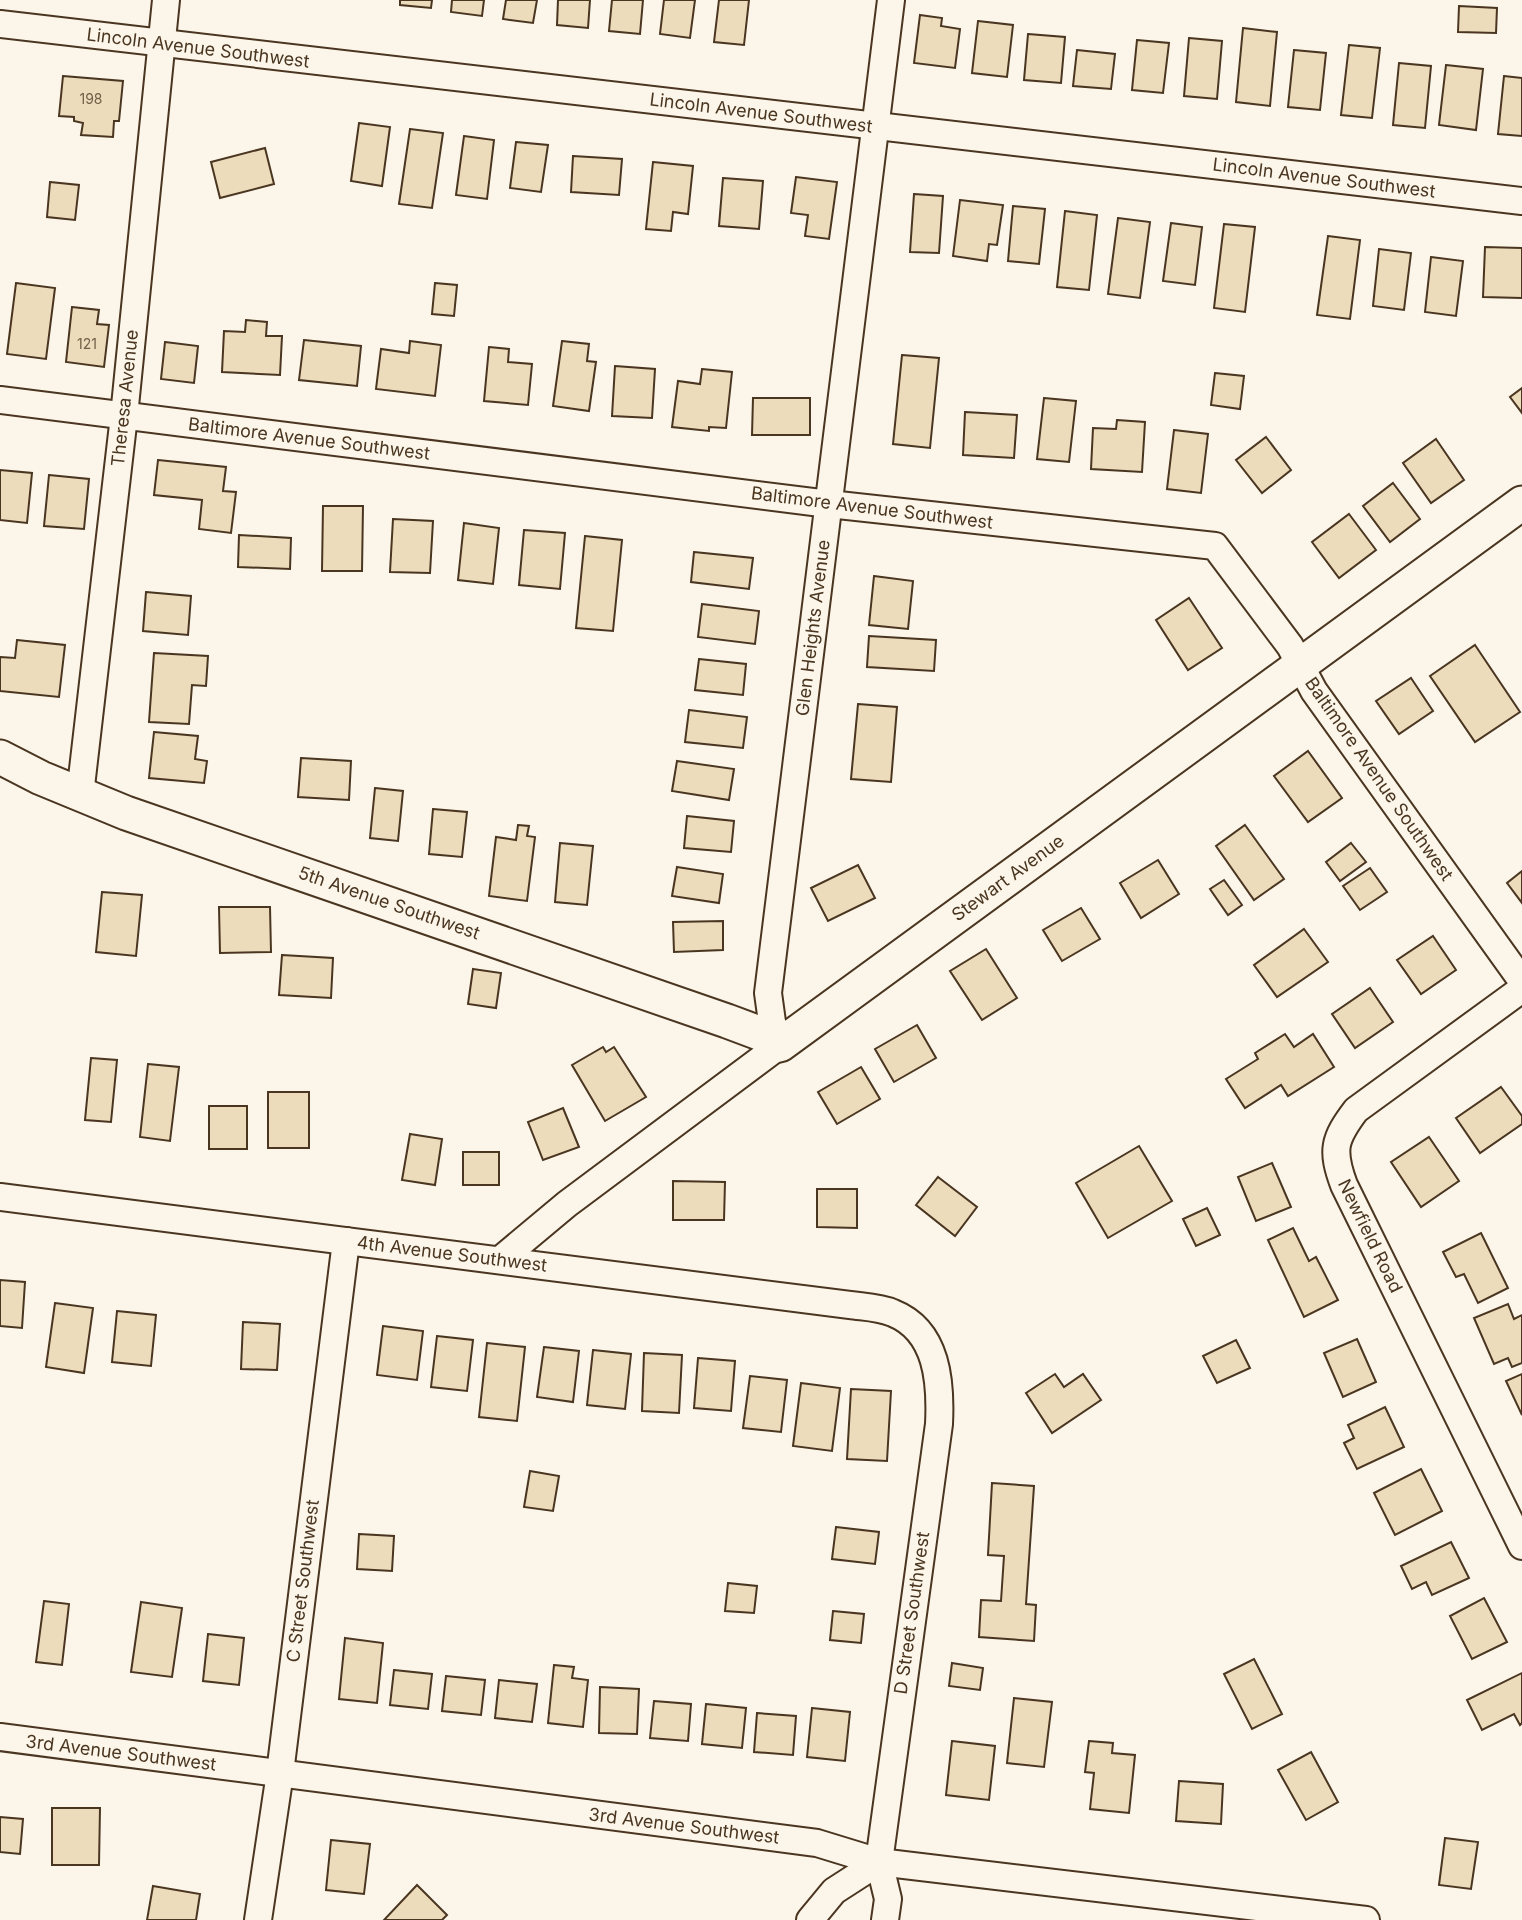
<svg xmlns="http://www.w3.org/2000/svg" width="1522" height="1920" font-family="Inter,sans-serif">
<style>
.building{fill:#ecdcbc;stroke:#4a3520;stroke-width:2}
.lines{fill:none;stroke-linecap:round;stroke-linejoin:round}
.minor-casing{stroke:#4a3520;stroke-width:30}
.tertiary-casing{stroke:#4a3520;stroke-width:37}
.minor{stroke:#fbf6e9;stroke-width:26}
.tertiary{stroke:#fbf6e9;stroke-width:33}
.labels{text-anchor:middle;stroke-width:5;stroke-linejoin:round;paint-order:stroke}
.number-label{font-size:14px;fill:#725f47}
.street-label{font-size:18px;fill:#4a3520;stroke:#fbf6e9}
</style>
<rect width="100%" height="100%" fill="#fbf6e9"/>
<!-- building -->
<g class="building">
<path d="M400,0H432L431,8L400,5Z"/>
<path d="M452,0H484L482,16L451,12Z"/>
<path d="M506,0H537L533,23L503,19Z"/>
<path d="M558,0H590L588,28L557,25Z"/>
<path d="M612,0H643L640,34L609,31Z"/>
<path d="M664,0H695L690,38L660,34Z"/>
<path d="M719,0H749L744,45L714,42Z"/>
<path d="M1459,6L1497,8L1496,33L1458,32Z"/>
<path d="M920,15L942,18L941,26L960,29L955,68L914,63Z"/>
<path d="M978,21L1013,25L1007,77L972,73Z"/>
<path d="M1243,28L1277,32L1270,106L1236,102Z"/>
<path d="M1028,34L1065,37L1061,83L1024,80Z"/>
<path d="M1189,38L1222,41L1217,99L1184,96Z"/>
<path d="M1137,40L1169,43L1163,93L1132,90Z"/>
<path d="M1349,45L1380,48L1372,118L1341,115Z"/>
<path d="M1077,50L1115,54L1111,89L1073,86Z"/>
<path d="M1294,50L1326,53L1320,110L1288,107Z"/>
<path d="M1399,63L1431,66L1425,128L1393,125Z"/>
<path d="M1446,65L1483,69L1476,130L1439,125Z"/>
<path d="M63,76L123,81L119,121H114L113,137L81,135L83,123L74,121V117L59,116Z"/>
<path d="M1504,76L1522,78V136L1498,134Z"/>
<path d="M359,123L390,127L382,186L351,181Z"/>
<path d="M410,129L443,133L432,208L399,204Z"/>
<path d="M464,136L494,140L487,199L456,195Z"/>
<path d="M516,142L548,145L541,192L510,188Z"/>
<path d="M265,148L274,184L220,198L211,162Z"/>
<path d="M573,156L622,159L619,195L571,192Z"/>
<path d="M653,162L693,166L688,214L673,212L671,231L646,229Z"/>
<path d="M796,177L837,182L829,239L805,236L808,215L791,213Z"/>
<path d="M723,178L763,181L759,229L719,226Z"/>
<path d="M50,182L79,185L75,220L47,217Z"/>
<path d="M914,194L943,196L939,253L910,252Z"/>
<path d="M960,200L1003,205L997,245L989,244L987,261L953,256Z"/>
<path d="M1013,206L1045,209L1039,264L1008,261Z"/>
<path d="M1065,211L1097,215L1089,290L1057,287Z"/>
<path d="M1118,218L1150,222L1140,298L1108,294Z"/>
<path d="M1171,223L1202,227L1195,285L1163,281Z"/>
<path d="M1224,224L1255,227L1245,312L1214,308Z"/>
<path d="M1328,236L1360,240L1350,319L1317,315Z"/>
<path d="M1485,247L1522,248V298L1483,297Z"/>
<path d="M1379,249L1411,253L1404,310L1373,306Z"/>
<path d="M1431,257L1463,261L1456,316L1425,312Z"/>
<path d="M16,283L55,288L46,359L7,354Z"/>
<path d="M435,283L457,285L454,316L432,314Z"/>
<path d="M72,307L99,310L97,324L109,325L104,367L66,362Z"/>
<path d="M246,320L267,322L266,336H282L280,375L222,372L224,331L245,332Z"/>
<path d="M304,340L361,346L357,386L299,380Z"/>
<path d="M410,341L441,345L435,396L376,389L381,349L409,353Z"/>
<path d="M562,341L589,344L587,361L596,362L589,411L553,406Z"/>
<path d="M165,342L198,346L194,383L161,379Z"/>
<path d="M489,347L509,349L508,362L532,364L528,405L484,401Z"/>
<path d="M902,355L939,358L930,448L893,444Z"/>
<path d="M615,366L655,369L652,418L612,416Z"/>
<path d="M702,369L732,372L726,428L709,427V431L672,427L678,381L700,384Z"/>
<path d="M1215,373L1244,376L1240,409L1211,405Z"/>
<path d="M1522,388V413L1510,397Z"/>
<path d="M753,398H810V435H752Z"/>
<path d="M1044,398L1076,401L1069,462L1037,459Z"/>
<path d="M965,412L1017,415L1014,458L963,455Z"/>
<path d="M1117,420L1145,422L1142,472L1091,469L1093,428L1116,429Z"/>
<path d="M1174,430L1208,434L1201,493L1167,489Z"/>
<path d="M1266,437L1291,470L1262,493L1236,460Z"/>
<path d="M1436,439L1464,480L1431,503L1403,463Z"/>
<path d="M158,460L226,467L223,491L236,492L231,533L199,529L202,500L154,495Z"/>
<path d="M0,470L32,473L27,523L0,520Z"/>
<path d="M49,475L89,479L84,529L44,526Z"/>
<path d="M1393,483L1420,519L1390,542L1363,506Z"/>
<path d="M323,506H363L362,571H322Z"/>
<path d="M1349,514L1376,550L1339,578L1312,542Z"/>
<path d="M393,519L433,521L430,573L390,572Z"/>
<path d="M464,523L499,528L493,584L458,580Z"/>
<path d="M524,530L565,533L560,589L519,585Z"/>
<path d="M239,535L291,538L290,569L238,567Z"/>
<path d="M585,536L622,540L613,631L576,628Z"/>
<path d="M694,552L753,558L749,589L691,582Z"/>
<path d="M874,576L913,581L908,629L869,625Z"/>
<path d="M146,592L191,596L188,635L143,631Z"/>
<path d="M1189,598L1222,648L1188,670L1156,620Z"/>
<path d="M702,604L759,611L755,644L698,637Z"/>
<path d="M869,636L936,640L934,671L867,667Z"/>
<path d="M17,640L65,645L59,697L0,691V657L15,658Z"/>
<path d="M1475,645L1520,712L1475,742L1430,676Z"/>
<path d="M154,653L208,656L206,686L192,685L189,724L149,722Z"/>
<path d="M699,659L746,664L743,695L695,690Z"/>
<path d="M1411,678L1433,711L1399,734L1376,701Z"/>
<path d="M858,704L897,707L891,782L851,779Z"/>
<path d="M689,710L747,717L743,748L685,742Z"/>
<path d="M154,732L198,736L195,759L207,761L204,783L149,778Z"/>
<path d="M1308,751L1342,798L1308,822L1274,776Z"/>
<path d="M301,758L351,761L349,800L298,797Z"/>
<path d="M677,761L734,769L729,800L672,791Z"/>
<path d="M375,788L403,791L398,841L370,838Z"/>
<path d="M433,809L467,812L462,857L429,854Z"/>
<path d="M687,816L734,821L731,852L684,848Z"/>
<path d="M518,825L529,826L527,836L535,837L527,901L489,896L496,837L516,840Z"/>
<path d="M1245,825L1284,879L1254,900L1216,846Z"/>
<path d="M560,843L593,846L587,905L555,902Z"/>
<path d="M1351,843L1366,862L1340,881L1326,862Z"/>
<path d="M1158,860L1179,894L1141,918L1120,883Z"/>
<path d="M858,865L875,898L828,921L811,888Z"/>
<path d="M677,867L723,874L719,903L672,896Z"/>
<path d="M1370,868L1387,892L1360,910L1343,886Z"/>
<path d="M1522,871V903L1507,883Z"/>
<path d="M1224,880L1242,905L1228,915L1210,889Z"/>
<path d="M102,892L142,895L136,956L96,952Z"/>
<path d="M219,907H270L271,952L220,953Z"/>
<path d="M1081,908L1100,939L1062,961L1043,930Z"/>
<path d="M723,921V950L674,952L673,922Z"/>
<path d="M1304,929L1328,962L1277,997L1254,965Z"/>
<path d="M1433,936L1456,970L1421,994L1397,960Z"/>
<path d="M986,949L1017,998L982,1020L950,971Z"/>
<path d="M282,955L333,958L331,998L279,995Z"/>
<path d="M473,969L501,973L496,1008L468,1004Z"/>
<path d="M1370,988L1393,1022L1355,1048L1332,1014Z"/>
<path d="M917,1025L936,1058L894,1082L875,1049Z"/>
<path d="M1285,1034L1294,1047L1313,1034L1334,1067L1288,1096L1281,1085L1245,1108L1226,1079L1258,1059L1255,1053Z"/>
<path d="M603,1047L606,1052L614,1047L646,1097L605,1121L572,1065Z"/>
<path d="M91,1058L117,1060L111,1122L85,1120Z"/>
<path d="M148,1064L179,1067L170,1141L140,1137Z"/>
<path d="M861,1067L880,1099L837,1124L818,1092Z"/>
<path d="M1501,1087L1522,1116V1124L1480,1153L1456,1118Z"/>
<rect x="268" y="1092" width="41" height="56"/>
<rect x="209" y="1106" width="38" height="43"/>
<path d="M563,1108L579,1147L543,1160L528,1122Z"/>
<path d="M410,1134L442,1139L435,1185L402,1180Z"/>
<path d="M1429,1137L1459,1181L1421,1207L1391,1162Z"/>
<path d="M1139,1146L1172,1201L1108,1238L1076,1183Z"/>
<rect x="463" y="1152" width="36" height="33"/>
<path d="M1272,1163L1291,1207L1256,1221L1238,1177Z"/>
<path d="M938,1177L977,1207L955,1236L916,1205Z"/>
<path d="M673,1181L725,1182L724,1220H673Z"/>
<path d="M817,1189H857V1228L817,1227Z"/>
<path d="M1207,1208L1220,1235L1196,1246L1183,1219Z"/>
<path d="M1293,1228L1309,1261L1316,1257L1338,1300L1304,1317L1268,1240Z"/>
<path d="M1481,1233L1508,1288L1478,1303L1464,1274L1456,1277L1443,1252Z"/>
<path d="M0,1280L25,1282L22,1328L0,1326Z"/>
<path d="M55,1303L93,1308L84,1373L46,1367Z"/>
<path d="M1508,1304L1514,1319L1522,1315V1363L1512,1367L1508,1358L1494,1364L1474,1318Z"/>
<path d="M117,1311L156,1315L151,1366L112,1362Z"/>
<path d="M243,1322L280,1324L277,1370L241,1369Z"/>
<path d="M383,1326L423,1331L417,1380L377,1375Z"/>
<path d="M437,1336L473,1340L467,1391L431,1387Z"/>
<path d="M1357,1339L1376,1382L1343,1397L1324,1353Z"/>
<path d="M1236,1340L1250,1368L1217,1383L1203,1356Z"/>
<path d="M487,1343L525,1347L517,1421L479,1417Z"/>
<path d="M544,1347L579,1351L573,1402L537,1397Z"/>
<path d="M593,1350L631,1354L625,1409L587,1405Z"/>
<path d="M644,1353L682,1355L679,1413L642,1411Z"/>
<path d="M698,1358L735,1361L731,1411L694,1408Z"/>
<path d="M1055,1374L1064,1387L1083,1374L1101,1400L1052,1433L1026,1393Z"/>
<path d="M1522,1374V1415L1506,1381Z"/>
<path d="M750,1376L787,1380L781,1432L743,1428Z"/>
<path d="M801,1383L840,1388L832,1451L793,1446Z"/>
<path d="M851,1389L891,1391L887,1461L847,1459Z"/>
<path d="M1385,1407L1404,1447L1357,1469L1344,1443L1354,1438L1348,1425Z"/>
<path d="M1421,1469L1442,1511L1395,1535L1374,1493Z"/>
<path d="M530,1471L559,1476L553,1511L524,1507Z"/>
<path d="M992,1483L1034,1486L1026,1604L1036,1605L1034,1641L979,1637L981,1600L1001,1601L1004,1556L988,1555Z"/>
<path d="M836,1527L879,1532L875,1564L832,1559Z"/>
<path d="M359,1534L394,1536L392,1571L357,1569Z"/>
<path d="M1451,1542L1469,1578L1432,1595L1426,1582L1412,1589L1401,1566Z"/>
<path d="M728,1583L757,1586L754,1613L725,1611Z"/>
<path d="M1484,1598L1507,1642L1472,1659L1450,1616Z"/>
<path d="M44,1601L69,1604L62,1665L36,1662Z"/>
<path d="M141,1602L182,1608L172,1677L131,1672Z"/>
<path d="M833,1611L864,1614L861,1643L830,1640Z"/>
<path d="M208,1634L244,1638L239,1685L203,1681Z"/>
<path d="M345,1638L383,1643L377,1703L339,1699Z"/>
<path d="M1254,1659L1282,1714L1252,1729L1224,1674Z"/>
<path d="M952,1663L983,1668L980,1690L949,1686Z"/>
<path d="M554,1665L574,1667L572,1678L588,1680L583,1727L548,1723Z"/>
<path d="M394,1670L432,1674L428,1709L390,1705Z"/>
<path d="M1522,1673V1723L1520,1725L1514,1714L1482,1730L1467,1700Z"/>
<path d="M446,1676L485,1680L481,1715L442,1711Z"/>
<path d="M499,1680L537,1684L532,1722L495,1718Z"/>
<path d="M600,1687L639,1689L637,1734L599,1733Z"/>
<path d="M1014,1698L1052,1702L1044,1767L1007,1763Z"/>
<path d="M654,1701L691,1704L688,1741L650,1738Z"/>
<path d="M706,1704L746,1708L742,1748L702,1744Z"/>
<path d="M812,1708L850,1712L845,1761L807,1757Z"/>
<path d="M757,1713L796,1716L793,1755L754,1752Z"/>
<path d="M952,1741L995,1746L989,1800L946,1795Z"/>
<path d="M1089,1741L1113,1743L1112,1753L1135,1755L1129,1813L1090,1809L1094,1773L1085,1772Z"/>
<path d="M1311,1752L1338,1802L1306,1820L1278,1770Z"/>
<path d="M1179,1781L1223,1784L1221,1824L1176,1821Z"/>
<path d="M52,1808H100L99,1865H52Z"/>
<path d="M0,1817L23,1819L20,1854L0,1852Z"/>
<path d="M1445,1838L1478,1842L1471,1889L1439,1885Z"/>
<path d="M331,1840L370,1844L364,1894L326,1890Z"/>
<path d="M417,1885L447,1915L442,1920H384Z"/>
<path d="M153,1886L200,1894L196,1920H147Z"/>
</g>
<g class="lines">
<defs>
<g id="minor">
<path d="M0,24L1522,201"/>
<path d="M0,400L829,504L1215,546L1290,646L1314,691L1522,981"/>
<path d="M80,795L124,416L166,0"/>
<path d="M1522,989L1356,1110C1334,1139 1331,1150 1344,1185L1522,1546"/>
<path d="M0,1197L850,1305C864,1307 879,1307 893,1313C938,1331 941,1383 939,1424L879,1862L888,1899L885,1920"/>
<path d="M500,1260L567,1204L780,1045L772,1022L768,993L891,0"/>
<path d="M0,1737L817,1843L879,1862L1366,1920"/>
<path d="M258,1920L280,1773L346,1241"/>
<path d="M810,1920L834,1891L879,1862"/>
</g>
<path id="tertiary" d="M0,757L41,778L126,813L727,1021L759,1033L780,1045L1522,503"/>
</defs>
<!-- minor casing -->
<use href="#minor" class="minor-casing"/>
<!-- tertiary casing -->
<use href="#tertiary" class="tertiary-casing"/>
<!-- minor -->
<use href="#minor" class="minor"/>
<!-- tertiary -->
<use href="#tertiary" class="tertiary"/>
</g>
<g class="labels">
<!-- number labels -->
<g class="number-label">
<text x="91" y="104">198</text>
<text x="87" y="349">121</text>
</g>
<!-- street labels -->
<g class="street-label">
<text transform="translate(198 48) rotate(7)" y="6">Lincoln Avenue Southwest</text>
<text transform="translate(761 113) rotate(7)" y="6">Lincoln Avenue Southwest</text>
<text transform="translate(1324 178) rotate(7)" y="6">Lincoln Avenue Southwest</text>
<text transform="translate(125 398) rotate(-84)" y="6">Theresa Avenue</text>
<text transform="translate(309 439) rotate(7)" y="6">Baltimore Avenue Southwest</text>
<text transform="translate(872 508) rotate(7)" y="6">Baltimore Avenue Southwest</text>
<text transform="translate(813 628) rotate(-83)" y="6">Glen Heights Avenue</text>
<text transform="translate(1379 779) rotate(55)" y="6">Baltimore Avenue Southwest</text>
<text transform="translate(1008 878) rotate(-36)" y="6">Stewart Avenue</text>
<text transform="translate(389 903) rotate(19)" y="6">5th Avenue Southwest</text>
<text transform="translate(1370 1236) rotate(64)" y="6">Newfield Road</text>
<text transform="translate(452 1254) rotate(7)" y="6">4th Avenue Southwest</text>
<text transform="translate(303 1581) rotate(-83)" y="6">C Street Southwest</text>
<text transform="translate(912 1613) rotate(-82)" y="6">D Street Southwest</text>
<text transform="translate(121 1753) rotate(7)" y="6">3rd Avenue Southwest</text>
<text transform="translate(684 1826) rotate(7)" y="6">3rd Avenue Southwest</text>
</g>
</g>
</svg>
